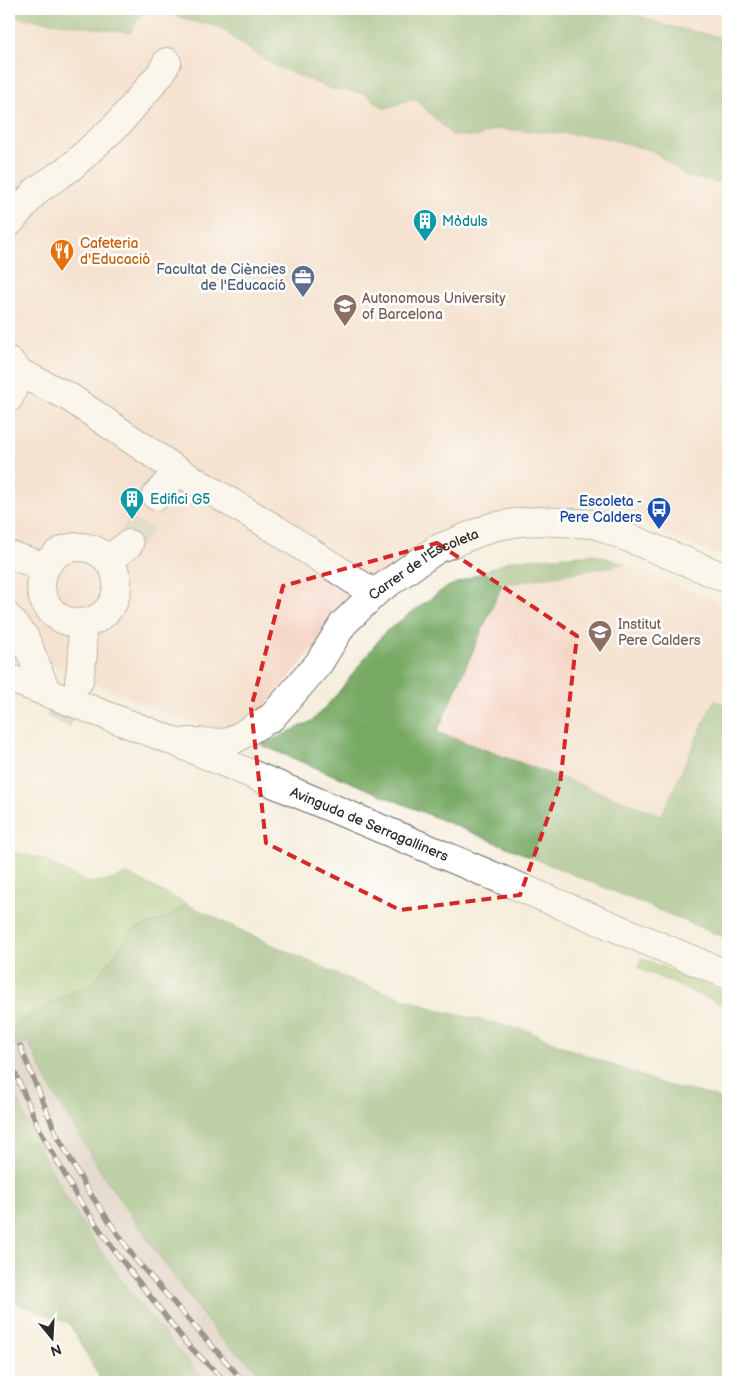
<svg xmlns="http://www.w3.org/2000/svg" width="737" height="1391" font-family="'Balsamiq Sans',sans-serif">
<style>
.built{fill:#f4d3c1}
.industrial{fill:#d0c0bc}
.green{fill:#94c372;stroke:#60774e}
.forest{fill:#77a964;stroke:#516a48}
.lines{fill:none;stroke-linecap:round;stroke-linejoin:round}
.minor-tunnel{stroke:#cdc7b9;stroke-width:28;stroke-dasharray:28 14;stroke-linecap:butt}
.minor-casing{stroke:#726f69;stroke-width:30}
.minor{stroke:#fff;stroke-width:28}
.rail-casing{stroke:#2b2b2b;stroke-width:5.5}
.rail{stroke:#fff;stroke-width:4;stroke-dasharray:11;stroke-linecap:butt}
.marked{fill:none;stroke:#d62828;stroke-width:4;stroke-dasharray:10 6;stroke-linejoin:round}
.labels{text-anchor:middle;stroke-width:5;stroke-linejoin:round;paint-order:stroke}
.culture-label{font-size:14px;fill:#0d838f;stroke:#fff;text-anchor:start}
.food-label{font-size:14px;fill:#c56008;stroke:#fff;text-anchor:start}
.service-label{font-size:14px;fill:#4e5e75;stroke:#fff;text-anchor:end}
.education-label{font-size:14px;fill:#785e54;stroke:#fff;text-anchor:start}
.transit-label{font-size:14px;fill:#164399;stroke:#fff;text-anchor:end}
.street-label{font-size:14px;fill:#2b2b2b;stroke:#fff}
</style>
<rect width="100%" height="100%" fill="#fff"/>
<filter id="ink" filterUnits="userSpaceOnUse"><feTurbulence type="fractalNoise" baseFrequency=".02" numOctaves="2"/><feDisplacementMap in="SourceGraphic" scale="10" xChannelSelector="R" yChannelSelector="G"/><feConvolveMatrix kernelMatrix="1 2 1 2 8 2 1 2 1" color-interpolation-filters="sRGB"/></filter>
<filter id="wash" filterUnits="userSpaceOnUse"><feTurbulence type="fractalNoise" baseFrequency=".0096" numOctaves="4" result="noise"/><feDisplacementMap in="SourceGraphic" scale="20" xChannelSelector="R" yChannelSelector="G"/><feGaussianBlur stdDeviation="1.12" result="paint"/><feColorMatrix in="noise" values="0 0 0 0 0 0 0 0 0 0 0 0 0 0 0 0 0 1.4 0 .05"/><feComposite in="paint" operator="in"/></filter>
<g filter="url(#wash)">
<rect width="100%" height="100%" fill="#f5eedd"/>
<!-- built -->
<g class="built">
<path d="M9,9H728V559L590,501L512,514L355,596L266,707L228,730L209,731L198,727L9,647Z"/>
<path d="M625,564L728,606V706L713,700L663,815L437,732L502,585Z"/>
</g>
<!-- industrial -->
<path class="industrial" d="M28,1042L57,1100L219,1337L271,1382H207L180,1354L120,1278L69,1202L25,1121L9,1079V1049Z"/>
<!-- green -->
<g class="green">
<path d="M9,851L40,858L87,883L111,880L127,874L187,904L169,917L134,929L94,981L29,1015L9,1030Z"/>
<path d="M641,958L728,994V1007L638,968Z"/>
</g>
<!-- forest -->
<g class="forest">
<path d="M9,9H145L130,33L9,16Z"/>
<path d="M157,9H618L665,25L728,39V179L716,182L687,177L653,151L599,136L497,129L476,137L452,135L414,98L385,109L364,93L331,89L275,66L245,46L219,27L191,21Z"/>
<path d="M594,554L625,564L502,585L437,732L662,815L714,700L728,706V939L261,745L312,721L338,693L385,632L445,588L511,560Z"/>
<path d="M187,904L249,934L355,982L442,1011L529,1031L562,1046L666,1085L710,1095L728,1102V1382H271L219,1337L172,1274L105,1178L57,1100L28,1042L9,1049V1030L29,1015L94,981L134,929L169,917Z"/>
<path d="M9,1079C53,1192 124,1294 207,1382H102L69,1323L9,1301Z"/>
</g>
</g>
<g filter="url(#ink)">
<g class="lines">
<!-- minor-tunnel -->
<g class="minor-tunnel">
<path d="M129,544L156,496"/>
<path d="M60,719L79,681"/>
</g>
<defs>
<g id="minor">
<path d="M9,223L36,191L71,167L119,123L161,73L167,62"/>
<path d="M9,361L20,373L69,397L178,471L277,530L367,589"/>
<path d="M9,398L20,373"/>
<path d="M156,496L178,471"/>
<circle cx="79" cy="585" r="38"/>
<path d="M9,555L46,567"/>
<path d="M108,560L129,544"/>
<path d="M9,618L25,638L47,693"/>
<path id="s1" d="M9,678L173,741L728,975"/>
<path d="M79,681L83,654L81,623"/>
<path id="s2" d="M187,742L228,743L272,717L319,663L343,624L377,591L437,549L492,527L520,522L541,521L595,524L728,579"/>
</g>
</defs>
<!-- minor casing -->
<use href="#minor" class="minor-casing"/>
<!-- minor -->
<use href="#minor" class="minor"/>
<defs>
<g id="rail">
<path d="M20,1046L55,1131L85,1186L135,1259L244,1382"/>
<path d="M9,1059L38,1126L77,1197L114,1250L187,1344L226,1382"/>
</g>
</defs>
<!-- rail casing -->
<use href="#rail" class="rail-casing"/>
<!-- rail -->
<use href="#rail" class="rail"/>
</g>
</g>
<!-- marked area -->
<path d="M0 0H737V1391H0ZM437,543L577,636L560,784L520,895L400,910L266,843L251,708L283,586Z" fill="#f5eedd" fill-opacity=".55" fill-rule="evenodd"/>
<path class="marked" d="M437,543L577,636L560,784L520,895L400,910L266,843L251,708L283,586Z"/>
<!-- icons -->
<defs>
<symbol id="building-pin" viewBox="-11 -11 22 30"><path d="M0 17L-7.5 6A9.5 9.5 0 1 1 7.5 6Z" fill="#0f9aa8" stroke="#fff"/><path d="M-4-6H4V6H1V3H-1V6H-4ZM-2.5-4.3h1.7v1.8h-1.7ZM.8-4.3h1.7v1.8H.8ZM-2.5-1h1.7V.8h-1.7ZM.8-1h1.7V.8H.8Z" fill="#fff"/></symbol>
<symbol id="restaurant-pin" viewBox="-11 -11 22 30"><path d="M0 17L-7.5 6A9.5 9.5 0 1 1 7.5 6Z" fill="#e8710a" stroke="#fff"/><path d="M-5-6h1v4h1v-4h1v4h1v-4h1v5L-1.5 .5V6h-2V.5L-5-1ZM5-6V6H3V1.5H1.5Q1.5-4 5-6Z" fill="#fff"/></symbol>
<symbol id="office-pin" viewBox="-11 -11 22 30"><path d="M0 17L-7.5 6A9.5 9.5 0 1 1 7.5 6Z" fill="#5c6f8a" stroke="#fff"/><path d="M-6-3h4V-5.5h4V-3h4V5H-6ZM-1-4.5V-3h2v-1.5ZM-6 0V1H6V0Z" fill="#fff"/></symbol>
<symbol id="university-pin" viewBox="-11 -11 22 30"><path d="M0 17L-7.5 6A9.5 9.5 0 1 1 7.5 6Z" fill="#8d6e63" stroke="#fff"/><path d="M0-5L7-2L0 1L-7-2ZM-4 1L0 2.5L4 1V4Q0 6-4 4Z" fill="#fff"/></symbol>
<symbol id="bus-pin" viewBox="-11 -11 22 30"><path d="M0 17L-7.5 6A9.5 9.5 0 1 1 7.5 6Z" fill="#1a4fb4" stroke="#fff"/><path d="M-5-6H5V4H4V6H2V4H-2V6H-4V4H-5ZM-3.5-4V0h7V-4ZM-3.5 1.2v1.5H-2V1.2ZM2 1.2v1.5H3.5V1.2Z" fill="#fff"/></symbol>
<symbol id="school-pin" viewBox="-11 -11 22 30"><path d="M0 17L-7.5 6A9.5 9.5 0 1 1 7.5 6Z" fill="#8d6e63" stroke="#fff"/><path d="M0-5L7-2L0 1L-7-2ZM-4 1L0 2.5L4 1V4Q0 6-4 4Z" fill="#fff"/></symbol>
</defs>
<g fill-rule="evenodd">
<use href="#building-pin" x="411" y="207" width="28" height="38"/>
<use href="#restaurant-pin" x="48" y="237" width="28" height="38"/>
<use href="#office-pin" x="289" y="263" width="28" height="38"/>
<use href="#university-pin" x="331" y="292" width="28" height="38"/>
<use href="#building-pin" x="118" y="485" width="28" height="38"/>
<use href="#bus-pin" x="645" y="495" width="28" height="38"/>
<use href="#school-pin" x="586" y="618" width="28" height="38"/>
</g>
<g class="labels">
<!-- culture labels -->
<g class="culture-label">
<text x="442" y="226">Mòduls</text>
<text x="150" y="504">Edifici G5</text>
</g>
<!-- food labels -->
<g class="food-label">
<text x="80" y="248">Cafeteria<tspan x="80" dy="16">d'Educació</tspan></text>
</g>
<!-- service labels -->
<g class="service-label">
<text x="286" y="274">Facultat de Ciències<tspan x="286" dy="16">de l'Educació</tspan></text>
</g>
<!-- education labels -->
<g class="education-label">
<text x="362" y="303">Autonomous University<tspan x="362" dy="16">of Barcelona</tspan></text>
<text x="618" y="629">Institut<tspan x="618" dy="16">Pere Calders</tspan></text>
</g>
<!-- transit labels -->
<g class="transit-label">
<text x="642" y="506">Escoleta -<tspan x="642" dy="16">Pere Calders</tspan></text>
</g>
<!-- street labels -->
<g class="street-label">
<text dy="5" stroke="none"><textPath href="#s2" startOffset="311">Carrer de l'Escoleta</textPath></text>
<text dy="5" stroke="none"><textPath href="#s1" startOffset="389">Avinguda de Serragalliners</textPath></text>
</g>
</g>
<!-- margin -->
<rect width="737" height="1391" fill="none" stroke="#fff" stroke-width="30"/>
<!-- north arrow -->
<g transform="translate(52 1338) rotate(162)" stroke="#ffffff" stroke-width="4" paint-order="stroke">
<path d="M0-4L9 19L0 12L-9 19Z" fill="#2b2b2b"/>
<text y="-8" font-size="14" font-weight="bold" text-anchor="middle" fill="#2b2b2b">N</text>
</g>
</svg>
